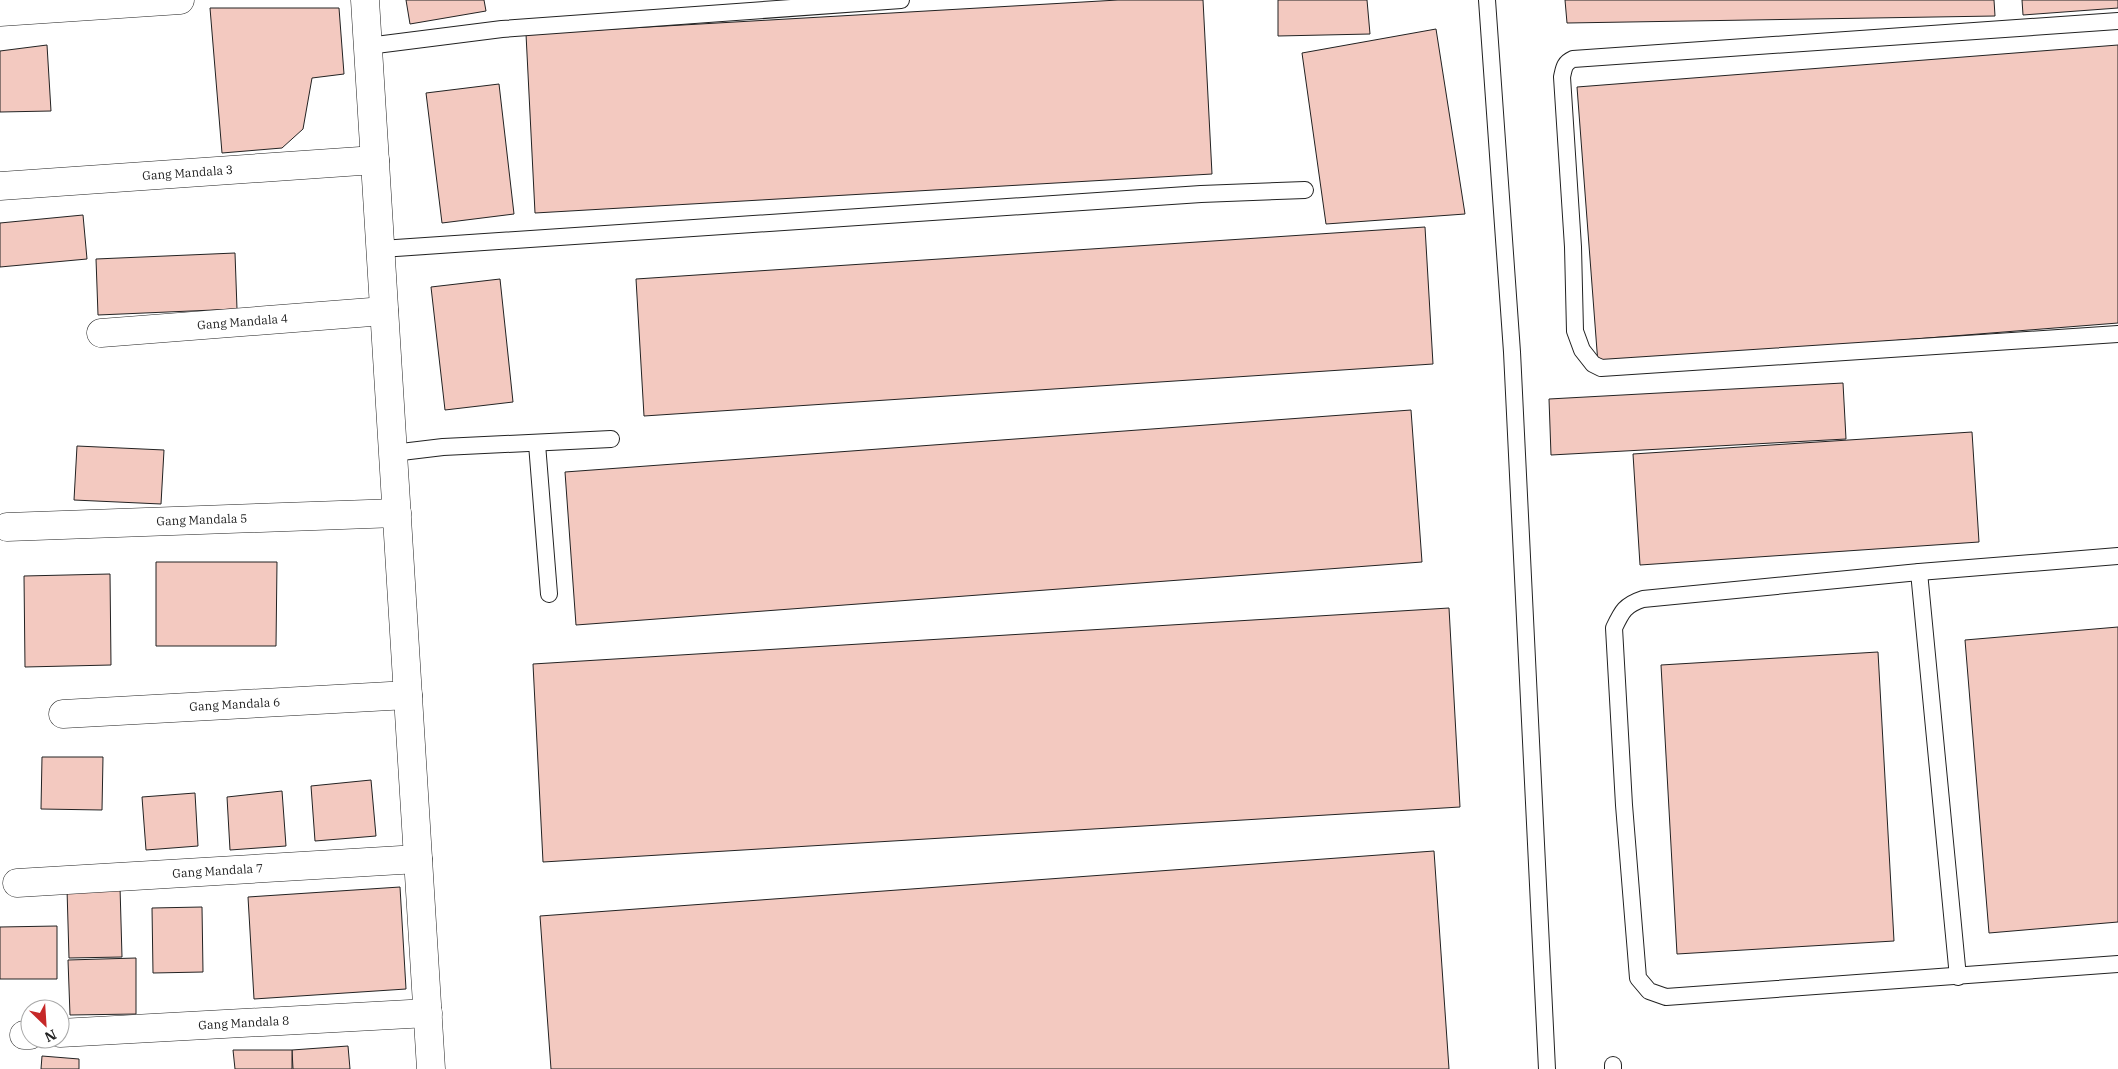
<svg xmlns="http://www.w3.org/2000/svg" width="2118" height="1069" font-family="'IBM Plex Serif',serif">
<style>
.building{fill:#f3c9c0;stroke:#222}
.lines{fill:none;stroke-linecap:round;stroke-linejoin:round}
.service-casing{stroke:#222;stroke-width:18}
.minor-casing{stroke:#222;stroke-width:29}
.service{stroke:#fff;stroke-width:16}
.minor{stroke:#fff;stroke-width:28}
.labels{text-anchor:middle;stroke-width:4;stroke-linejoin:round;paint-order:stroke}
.street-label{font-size:12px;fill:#222;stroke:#fff}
</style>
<rect width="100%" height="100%" fill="#fff"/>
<!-- building -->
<g class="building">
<path d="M406,0H484L486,11L410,24Z"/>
<path d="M1118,0H1203L1212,174L535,213L526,34Z"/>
<path d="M1278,0H1367L1370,34L1278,36Z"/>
<path d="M1565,0H1994L1995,16L1567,23Z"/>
<path d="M2022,0H2118V8L2023,15Z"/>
<path d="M210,8H339L344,74L312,78L303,129L282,148L222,153Z"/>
<path d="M1436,29L1465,214L1326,224L1302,53Z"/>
<path d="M47,45L51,111L0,112V51Z"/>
<path d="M2118,45V323L1598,364L1577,87Z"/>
<path d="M499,84L514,214L442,223L426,93Z"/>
<path d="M83,215L87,259L0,267V223Z"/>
<path d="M1425,227L1433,364L644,416L636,279Z"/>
<path d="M235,253L237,309L98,315L96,259Z"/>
<path d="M500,279L513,402L445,410L431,287Z"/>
<path d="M1843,383L1846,439L1551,455L1549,399Z"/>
<path d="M1411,410L1422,562L576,625L565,472Z"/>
<path d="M1972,432L1979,542L1640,565L1633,454Z"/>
<path d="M77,446L164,450L161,504L74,500Z"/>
<path d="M156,562H277L276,646H156Z"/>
<path d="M110,574L111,665L25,667L24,576Z"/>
<path d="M1449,608L1460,807L543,862L533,664Z"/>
<path d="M2118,627V922L1989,933L1965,640Z"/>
<path d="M1878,652L1894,941L1677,954L1661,665Z"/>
<path d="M42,757H103L102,810L41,809Z"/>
<path d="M371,780L376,836L315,841L311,786Z"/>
<path d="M282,791L286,846L230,850L227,797Z"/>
<path d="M195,793L198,846L146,850L142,797Z"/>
<path d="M1434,851L1449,1069H551L540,916Z"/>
<path d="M120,887L122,957L69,958L67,889Z"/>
<path d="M400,887L406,989L254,999L248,897Z"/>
<path d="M202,907L203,972L153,973L152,908Z"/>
<path d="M57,926V979H0V927Z"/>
<path d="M136,958V1014L70,1015L68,960Z"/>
<path d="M348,1046L350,1069H293L292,1050Z"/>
<path d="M233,1050H292V1069H235Z"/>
<path d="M42,1056L79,1059V1069H41Z"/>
</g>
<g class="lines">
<defs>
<g id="service">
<path d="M1487,0L1512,352L1547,1069"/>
<path d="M2118,21L1573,59C1564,63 1564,68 1562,77L1573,247L1575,331L1582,350L1593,364L1601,368L2118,334"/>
<path d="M368,46L502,29L901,0"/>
<path d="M381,249L1201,194L1305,190"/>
<path d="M537,444L549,594"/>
<path d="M393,453L443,447L611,439"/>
<path d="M2118,556L1919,572L1643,599C1625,605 1622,611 1614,628L1624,805L1638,978L1649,991L1666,997L2118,964"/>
<path d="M1919,572L1958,977"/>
<path d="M1613,1065V1069"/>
</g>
<g id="minor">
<path d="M365,0L431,1069"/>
<path d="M0,12L180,0"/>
<path id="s1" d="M0,186L375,160"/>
<path id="s2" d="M101,333L384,311"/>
<path id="s3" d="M7,527L397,513"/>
<path id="s4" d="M63,714L408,695"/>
<path id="s5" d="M17,883L418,859"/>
<path id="s6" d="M60,1033L428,1013"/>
<path d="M24,1035H30"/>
</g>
</defs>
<!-- service casing -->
<use href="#service" class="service-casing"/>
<!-- minor casing -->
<use href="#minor" class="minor-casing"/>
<!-- service -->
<use href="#service" class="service"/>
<!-- minor -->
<use href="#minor" class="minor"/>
</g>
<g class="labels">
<!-- street labels -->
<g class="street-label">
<text dy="4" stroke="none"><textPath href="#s1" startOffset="188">Gang Mandala 3</textPath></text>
<text dy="4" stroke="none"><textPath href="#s2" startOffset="142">Gang Mandala 4</textPath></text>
<text dy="4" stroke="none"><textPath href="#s3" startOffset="195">Gang Mandala 5</textPath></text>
<text dy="4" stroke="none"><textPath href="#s4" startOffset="172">Gang Mandala 6</textPath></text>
<text dy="4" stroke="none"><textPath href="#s5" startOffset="201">Gang Mandala 7</textPath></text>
<text dy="4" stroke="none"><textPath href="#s6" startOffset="184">Gang Mandala 8</textPath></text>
</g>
</g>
<!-- north arrow -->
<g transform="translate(45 1024) rotate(155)"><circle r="24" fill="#ffffff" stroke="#a7a7a7"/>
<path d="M0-4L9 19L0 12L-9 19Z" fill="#c62828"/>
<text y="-8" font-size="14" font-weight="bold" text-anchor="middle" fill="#222222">N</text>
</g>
</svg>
